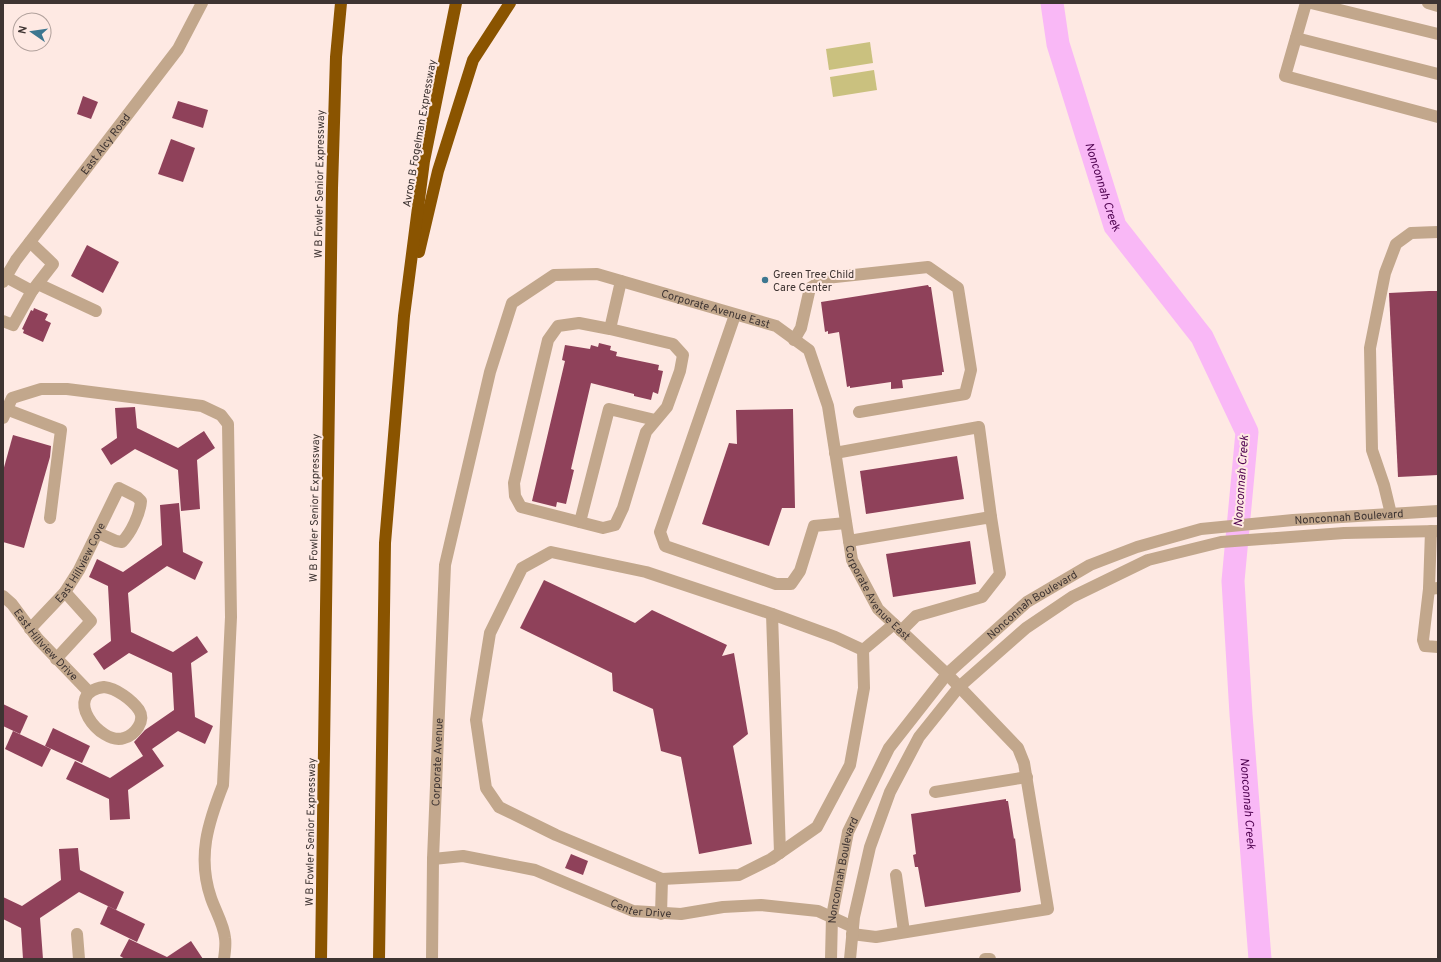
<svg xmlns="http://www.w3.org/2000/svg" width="1441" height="962" font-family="Overpass,sans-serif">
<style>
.green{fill:#cac17f}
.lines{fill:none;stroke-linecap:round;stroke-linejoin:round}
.river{stroke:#f9b8f6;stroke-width:23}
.building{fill:#8f415a}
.minor{stroke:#c2a78c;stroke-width:12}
.highway{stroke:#8a5400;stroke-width:12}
.poi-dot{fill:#3d7790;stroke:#fee9e3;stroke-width:1.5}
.labels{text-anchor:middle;stroke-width:4;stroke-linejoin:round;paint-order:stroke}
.street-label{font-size:11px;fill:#3e3432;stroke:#fee9e3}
.poi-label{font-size:11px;fill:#3e3432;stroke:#fee9e3;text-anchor:start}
.water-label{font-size:12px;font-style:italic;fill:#4e004f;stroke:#fee9e3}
</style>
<rect width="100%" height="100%" fill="#fee9e3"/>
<!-- green -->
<g class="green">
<path d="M870,42L873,63L829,70L826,49Z"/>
<path d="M874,70L877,90L833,97L830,77Z"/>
</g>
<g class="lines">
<!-- river -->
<path class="river" id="s1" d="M1052,3L1058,44L1115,226L1202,337L1247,432L1233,581L1241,714L1260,959"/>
</g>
<!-- building -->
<g class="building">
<path d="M83,96L98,102L91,119L77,114Z"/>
<path d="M178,101L208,110L203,128L172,118Z"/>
<path d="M171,139L195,148L183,182L158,174Z"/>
<path d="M87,245L119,262L103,293L71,276Z"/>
<path d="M928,285L929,287H931L944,372H942V375L902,380L903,388L891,389V382L850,388V386L847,387L839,332L828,334V331L825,332L821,302Z"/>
<path d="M1429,291H1438V475L1398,477L1389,293Z"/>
<path d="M34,308L48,314L45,320L51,323L43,342L23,333L24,330L22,329L31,310L33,311Z"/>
<path d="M599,343L611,346L610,350L617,352L616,356L659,365L658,370L663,371L658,394L653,392L651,400L634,396V394L591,383L571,469L574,470L566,504L557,502L556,507L532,501L565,361L562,360L565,345L590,349L591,345L598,347Z"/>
<path d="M135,407L137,428L178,448L204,431L215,448L197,460L200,509L181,511L178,470L135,449L111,465L101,449L117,438L115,408Z"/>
<path d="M793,409L795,508H782L769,546L702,524L729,443L737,444L736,410Z"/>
<path d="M13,435L51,446L50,457L24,548L3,542V471Z"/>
<path d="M957,456L964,499L866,514L860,471Z"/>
<path d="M179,503L183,552L203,562L195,580L167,566L128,593L131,632L173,652L197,636L208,652L191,663L195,717L213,726L205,744L178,731L152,749L164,766L128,790L130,819L110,820L109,799L66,779L75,761L110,778L143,756L134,742L145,730L174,710L172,673L129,653L104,670L93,654L111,641L108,586L89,577L97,559L123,572L162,545L160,505Z"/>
<path d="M970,541L976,584L893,597L886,554Z"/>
<path d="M544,580L635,623L652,610L727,645L722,656L734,653L748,734L733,746L752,844L699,854L681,757L661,751L653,709L613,691L612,673L520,628Z"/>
<path d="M3,704L28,716L20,734L3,726Z"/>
<path d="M53,728L90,746L82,763L45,746Z"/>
<path d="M13,731L51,749L42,767L5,749Z"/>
<path d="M1006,799V801H1008L1014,839L1015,838L1021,890L1020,892L925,907L918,867H915L913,855L916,854L911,814Z"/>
<path d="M78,848L80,870L124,892L116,910L79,892L40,918L43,959H23L21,928L3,919V897L22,906L61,880L59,849Z"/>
<path d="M571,854L588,861L583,875L565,868Z"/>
<path d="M108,906L145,924L137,942L100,924Z"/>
<path d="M129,939L167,957L191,941L203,959H125L120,956Z"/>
</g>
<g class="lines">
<!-- minor -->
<g class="minor">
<path d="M1306,3L1285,76L1438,117"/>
<path d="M1311,3L1438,34"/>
<path d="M1428,3L1438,6"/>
<path d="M1296,38L1438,74"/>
<path d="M6,277L32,291"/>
<path id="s2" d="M3,282L16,260L178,49L202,3"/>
<path d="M38,284L96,311"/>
<path d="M735,315L660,532L665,546L776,584H791L800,571L814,526L846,523"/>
<path d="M3,321L13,325L32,291L53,264L30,242"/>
<path d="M610,329L673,344L683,355L680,371L667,407L646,432L623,508L615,525L603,528L521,507L515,496L514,483L548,340L558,326L579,323L610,329L621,281"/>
<path d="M794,340L801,328L810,288L826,278L928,267L958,288L971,370L965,394L859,412"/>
<path d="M3,408L61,430L50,518"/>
<path d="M3,418L12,398L41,389H67L202,406L221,415L228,424L231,617L223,785C208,823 197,857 211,898C215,910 224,925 225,938C226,944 225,952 224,959"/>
<path d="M835,453L979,427L991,517"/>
<path d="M1391,514L1384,485L1372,450L1370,348L1385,273L1396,244L1411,233L1438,232"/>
<path d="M580,522L609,409L655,420"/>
<path d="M1431,531L1429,589L1438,588"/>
<path d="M849,541L991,517L1000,574L982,597L916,616L901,631"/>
<path d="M1429,589L1423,640L1425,646L1438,647"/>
<path id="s3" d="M3,596L12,604L38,639L89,692"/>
<path d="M772,614L780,853"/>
<path id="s4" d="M30,629L65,592L79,570L119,488L137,497L141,501C140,514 131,533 122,542L116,541L98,533"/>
<path d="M863,650L864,688L850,765L817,827L771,859L739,875L662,879L556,835L499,807L486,788L476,720L490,633L522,568L551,552L646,572L772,614L835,637L863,650L894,624"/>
<path d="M56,659L91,621L65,592"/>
<path d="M104,687C116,688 132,700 139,710C146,721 135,735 124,738C100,746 60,693 104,687Z"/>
<path d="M935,792L1027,777"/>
<path id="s5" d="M433,859L463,856L535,870L633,911L681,914L723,907L761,905L818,911L853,927"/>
<path d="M896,875L904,932"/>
<path d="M661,914L662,879"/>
<path d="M77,934L79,959"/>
<path id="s6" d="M432,959L433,859L445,565L490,372L512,303L554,275L597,274L776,326L809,350L828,406L852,560L878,609L947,674L1018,748L1024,763L1048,909L876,937L852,934"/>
<path id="s7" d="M831,959L832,916L848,832L889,748L947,674L1027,602L1090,565L1137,547L1201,529L1293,520L1438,511"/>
<path d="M850,959L854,917L870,847L890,792L919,737L959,687L1026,628L1072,597L1148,560L1221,542L1344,533L1438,531"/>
<path d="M985,959H990"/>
</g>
<!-- highway -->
<g class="highway">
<path d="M419,252L438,171L473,60L510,3"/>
<path d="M321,959L332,188L336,57L341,3"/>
<path d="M379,959L385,543L404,316L424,161L456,3"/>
</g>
</g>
<!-- markers -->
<circle class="poi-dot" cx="765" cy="280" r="4"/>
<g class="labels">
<!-- street labels -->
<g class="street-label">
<text transform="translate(419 133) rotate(-80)" y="4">Avron B Fogelman Expressway</text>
<text dy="4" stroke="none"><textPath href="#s2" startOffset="172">East Alcy Road</textPath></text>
<text transform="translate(319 184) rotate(-89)" y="4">W B Fowler Senior Expressway</text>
<text dy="4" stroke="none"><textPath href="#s6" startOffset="882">Corporate Avenue East</textPath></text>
<text transform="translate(314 508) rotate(-89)" y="4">W B Fowler Senior Expressway</text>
<text dy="4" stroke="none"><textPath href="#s7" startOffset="762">Nonconnah Boulevard</textPath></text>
<text dy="4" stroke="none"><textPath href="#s4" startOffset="84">East Hillview Cove</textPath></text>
<text dy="4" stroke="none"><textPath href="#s6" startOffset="1242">Corporate Avenue East</textPath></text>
<text dy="4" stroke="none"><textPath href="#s7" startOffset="426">Nonconnah Boulevard</textPath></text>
<text dy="4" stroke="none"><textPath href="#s3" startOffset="65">East Hillview Drive</textPath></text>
<text dy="4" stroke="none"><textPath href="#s6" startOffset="197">Corporate Avenue</textPath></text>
<text transform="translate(310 832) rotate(-89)" y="4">W B Fowler Senior Expressway</text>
<text dy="4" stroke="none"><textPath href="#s7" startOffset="90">Nonconnah Boulevard</textPath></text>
<text dy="4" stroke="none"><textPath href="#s5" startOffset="217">Center Drive</textPath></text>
</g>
<!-- poi labels -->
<g class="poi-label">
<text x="773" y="278">Green Tree Child<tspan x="773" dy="13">Care Center</tspan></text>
</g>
<!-- water labels -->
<g class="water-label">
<text dy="4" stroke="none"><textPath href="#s1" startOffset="191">Nonconnah Creek</textPath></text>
<text transform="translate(1241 481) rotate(-86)" y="4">Nonconnah Creek</text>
<text dy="4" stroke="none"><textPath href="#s1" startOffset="851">Nonconnah Creek</textPath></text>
</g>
</g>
<!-- border -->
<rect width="1441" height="962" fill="none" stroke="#3e3432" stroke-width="8"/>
<!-- north arrow -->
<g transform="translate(32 32) rotate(283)"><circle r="19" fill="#fee9e3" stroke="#b1a19c"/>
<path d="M0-3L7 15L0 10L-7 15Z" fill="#3d7790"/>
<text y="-6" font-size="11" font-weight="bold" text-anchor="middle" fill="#3e3432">N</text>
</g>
</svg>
